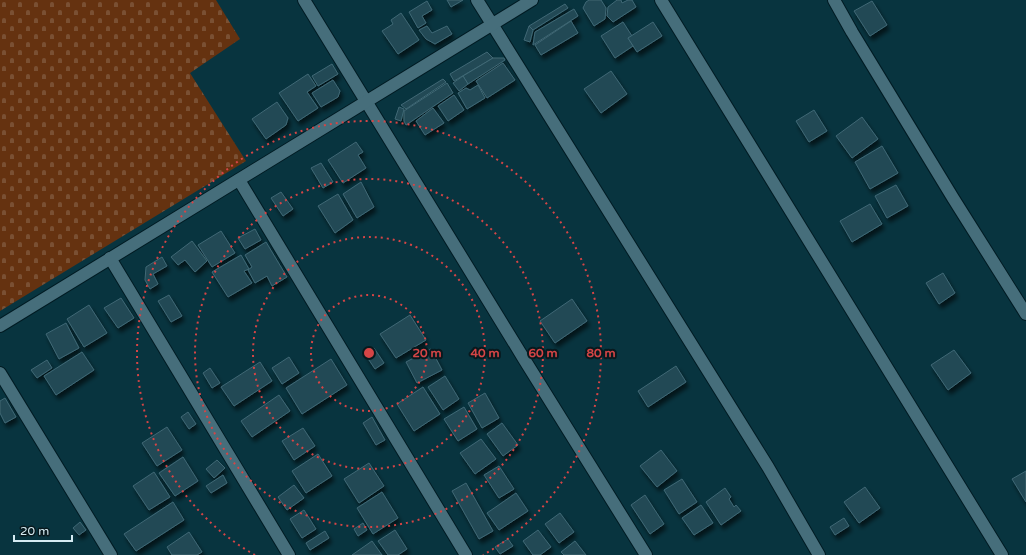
<svg xmlns="http://www.w3.org/2000/svg" width="1026" height="555" font-family="'Varela Round',sans-serif">
<style>
.cemetery{fill:url(#cemetery-stones)}
.building{fill:#214955;stroke:#406875;filter:url(#shadow)}
.lines{fill:none;stroke-linecap:round;stroke-linejoin:round}
.street-casing{stroke:#001b23;stroke-width:14}
.street{stroke:#466e7b;stroke-width:12}
.ring{fill:none;stroke:#d64546;stroke-width:2;stroke-dasharray:2 4}
.centre{fill:#d64546;stroke:#08191e;stroke-width:2}
.ring-label{font-size:12px;text-anchor:middle;font-weight:bold;fill:#d64546;stroke:#08191e;stroke-width:4;stroke-linejoin:round;paint-order:stroke}
</style>
<defs>
<pattern id="cemetery-stones" width="16" height="16" patternUnits="userSpaceOnUse"><rect width="16" height="16" fill="#653210"/><path d="M2 7V4a2 2 0 0 1 4 0v3zM10 15v-3a2 2 0 0 1 4 0v3z" fill="#7a5033"/></pattern>
<filter id="shadow"><feDropShadow dx="2.5" dy="4.5" stdDeviation="2" flood-color="#0009"/></filter>
</defs>
<rect width="100%" height="100%" fill="#08343f"/>
<!-- cemetery -->
<path class="cemetery" d="M0,0H216L240,39L190,73L246,161L0,311Z"/>
<!-- building -->
<g class="building">
<path d="M447,0H463L451,7Z"/>
<path d="M589,0H601L606,8L605,19L594,26L583,8L586,2Z"/>
<path d="M617,0H621L622,3L628,0H632L636,7L613,22L607,16L608,7Z"/>
<path d="M427,1L432,10L422,16L426,23L418,28L409,12Z"/>
<path d="M872,1L887,25L870,36L854,11Z"/>
<path d="M565,4L568,8L533,30L529,26Z"/>
<path d="M574,9L578,16L533,45L535,32Z"/>
<path d="M401,13L419,40L398,54L382,31L393,24L391,20Z"/>
<path d="M571,21L578,33L541,55L535,45Z"/>
<path d="M623,22L632,36L628,38L633,46L615,58L601,36Z"/>
<path d="M653,22L662,36L637,52L628,38Z"/>
<path d="M427,26L432,33L447,26L452,34L435,44L426,39L419,30Z"/>
<path d="M529,26L533,30L530,42L524,40Z"/>
<path d="M487,52L493,58L454,81L450,74Z"/>
<path d="M493,58H504L505,60L468,84L463,76Z"/>
<path d="M503,63L515,80L487,98L476,81Z"/>
<path d="M332,64L338,74L318,86L312,76Z"/>
<path d="M611,71L627,94L601,113L584,89Z"/>
<path d="M308,74L316,86L307,92L318,108L298,121L279,93Z"/>
<path d="M463,76L468,84L459,91L453,83Z"/>
<path d="M443,79L446,82L406,109L401,105Z"/>
<path d="M333,80L340,91L338,97L321,107L312,93Z"/>
<path d="M447,83L453,93L406,125L404,121V111Z"/>
<path d="M478,85L485,98L467,109L458,93L466,88L470,90Z"/>
<path d="M454,95L464,110L448,121L438,106Z"/>
<path d="M277,102L288,118L286,125L266,139L252,119Z"/>
<path d="M399,107L404,109L401,121L395,119Z"/>
<path d="M433,108L444,123L425,135L416,121Z"/>
<path d="M814,110L827,131L809,142L796,121Z"/>
<path d="M862,117L878,139L852,158L836,136Z"/>
<path d="M356,142L363,152L358,155L366,168L343,183L328,160Z"/>
<path d="M882,146L898,173L870,189L855,162Z"/>
<path d="M321,163L333,182L323,188L311,168Z"/>
<path d="M361,182L374,207L357,218L343,194Z"/>
<path d="M896,185L908,206L887,218L875,196Z"/>
<path d="M281,192L293,209L283,216L271,198Z"/>
<path d="M338,194L353,220L335,233L318,206Z"/>
<path d="M870,204L882,224L852,242L840,221Z"/>
<path d="M255,229L261,240L245,249L238,238Z"/>
<path d="M221,231L235,253L212,267L198,245Z"/>
<path d="M192,241L207,261L195,272L185,260L178,265L171,257Z"/>
<path d="M266,242L287,277L272,286L267,276L255,283L248,270L252,267L245,255Z"/>
<path d="M241,255L249,269L244,271L252,283L228,297L212,272Z"/>
<path d="M162,257L167,266L153,274L158,284L150,289L145,280L146,267Z"/>
<path d="M943,273L955,293L939,304L926,283Z"/>
<path d="M169,295L182,316L171,322L158,301Z"/>
<path d="M121,298L134,318L118,328L104,308Z"/>
<path d="M572,299L587,321L555,343L540,321Z"/>
<path d="M89,305L107,333L84,347L67,319Z"/>
<path d="M410,315L426,340L396,358L380,334Z"/>
<path d="M66,323L79,348L59,359L46,334Z"/>
<path d="M374,348L384,363L375,369L365,354Z"/>
<path d="M431,349L442,370L417,383L406,362Z"/>
<path d="M954,350L971,373L948,390L931,365Z"/>
<path d="M82,352L94,370L56,395L44,376Z"/>
<path d="M289,357L299,373L282,384L272,368Z"/>
<path d="M331,359L347,385L302,414L286,388Z"/>
<path d="M47,360L52,368L37,378L31,370Z"/>
<path d="M260,362L272,381L234,406L221,387Z"/>
<path d="M676,366L686,382L648,407L638,391Z"/>
<path d="M210,368L220,383L212,388L203,373Z"/>
<path d="M445,376L459,399L443,410L428,387Z"/>
<path d="M423,387L440,414L414,431L397,404Z"/>
<path d="M485,393L499,418L482,428L468,403Z"/>
<path d="M279,395L290,411L252,437L241,421Z"/>
<path d="M5,398L16,417L5,423L0,413V401Z"/>
<path d="M464,407L477,429L458,441L444,419Z"/>
<path d="M188,412L196,424L189,429L181,417Z"/>
<path d="M372,417L385,440L376,445L363,423Z"/>
<path d="M502,423L518,445L503,456L487,434Z"/>
<path d="M167,427L182,450L157,466L142,443Z"/>
<path d="M303,428L315,446L294,460L282,441Z"/>
<path d="M481,439L496,459L475,474L460,453Z"/>
<path d="M661,450L677,471L657,487L640,466Z"/>
<path d="M318,454L332,476L306,493L292,471Z"/>
<path d="M183,457L198,481L175,496L159,473Z"/>
<path d="M217,460L225,468L214,478L206,469Z"/>
<path d="M369,463L384,486L359,503L344,479Z"/>
<path d="M499,466L514,489L499,498L484,475Z"/>
<path d="M1026,471V502L1012,479Z"/>
<path d="M154,472L170,497L149,510L133,486Z"/>
<path d="M223,475L227,483L211,493L206,486Z"/>
<path d="M682,479L697,502L679,514L664,490Z"/>
<path d="M466,483L493,531L479,539L452,491Z"/>
<path d="M294,485L304,498L287,510L278,497Z"/>
<path d="M865,487L880,508L859,523L844,502Z"/>
<path d="M725,488L731,497L729,499L734,507L736,505L741,511L721,525L706,502Z"/>
<path d="M382,492L398,518L373,534L357,508Z"/>
<path d="M516,493L528,511L499,530L487,513Z"/>
<path d="M645,495L664,524L650,534L631,505Z"/>
<path d="M173,502L184,520L136,551L124,534Z"/>
<path d="M701,505L713,523L694,535L682,518Z"/>
<path d="M304,510L316,529L302,538L290,519Z"/>
<path d="M560,513L574,532L559,543L545,524Z"/>
<path d="M844,518L849,526L835,535L830,527Z"/>
<path d="M80,522L86,530L79,535L73,528Z"/>
<path d="M363,523L367,530L358,536L354,529Z"/>
<path d="M395,530L407,549L398,555H388L378,541Z"/>
<path d="M538,530L551,547L540,555H533L523,541Z"/>
<path d="M325,531L329,538L310,550L306,543Z"/>
<path d="M189,532L202,552L197,555H172L167,547Z"/>
<path d="M508,539L513,546L500,554L495,547Z"/>
<path d="M372,541L382,555H352Z"/>
<path d="M575,541L586,555H564L561,552Z"/>
</g>
<g class="lines">
<defs>
<g id="street">
<path d="M304,0L524,359L646,555"/>
<path d="M477,0L768,467L819,555"/>
<path d="M661,0L1002,555"/>
<path d="M834,0L852,32L953,198L1026,314"/>
<path d="M239,180L466,555"/>
<path d="M110,258L289,555"/>
<path d="M0,326L532,0"/>
<path d="M0,373L111,555"/>
</g>
</defs>
<!-- street casing -->
<use href="#street" class="street-casing"/>
<!-- street -->
<use href="#street" class="street"/>
</g>
<!-- distance rings -->
<g class="ring">
<circle cx="369" cy="353" r="58"/>
<circle cx="369" cy="353" r="116"/>
<circle cx="369" cy="353" r="174"/>
<path d="M255 555A232 232 0 1 1 483 555"/>
</g>
<circle cx="369" cy="353" r="6" class="centre"/>
<g class="ring-label">
<text x="427" y="357">20 m</text>
<text x="485" y="357">40 m</text>
<text x="543" y="357">60 m</text>
<text x="601" y="357">80 m</text>
</g>
<!-- scale -->
<path d="M14 535v6h58v-6" fill="none" stroke="#d5ebf2" stroke-width="2"/>
<text x="20" y="535" font-size="12" fill="#d5ebf2" stroke="#08191e" stroke-width="3" paint-order="stroke">20 m</text>
</svg>
